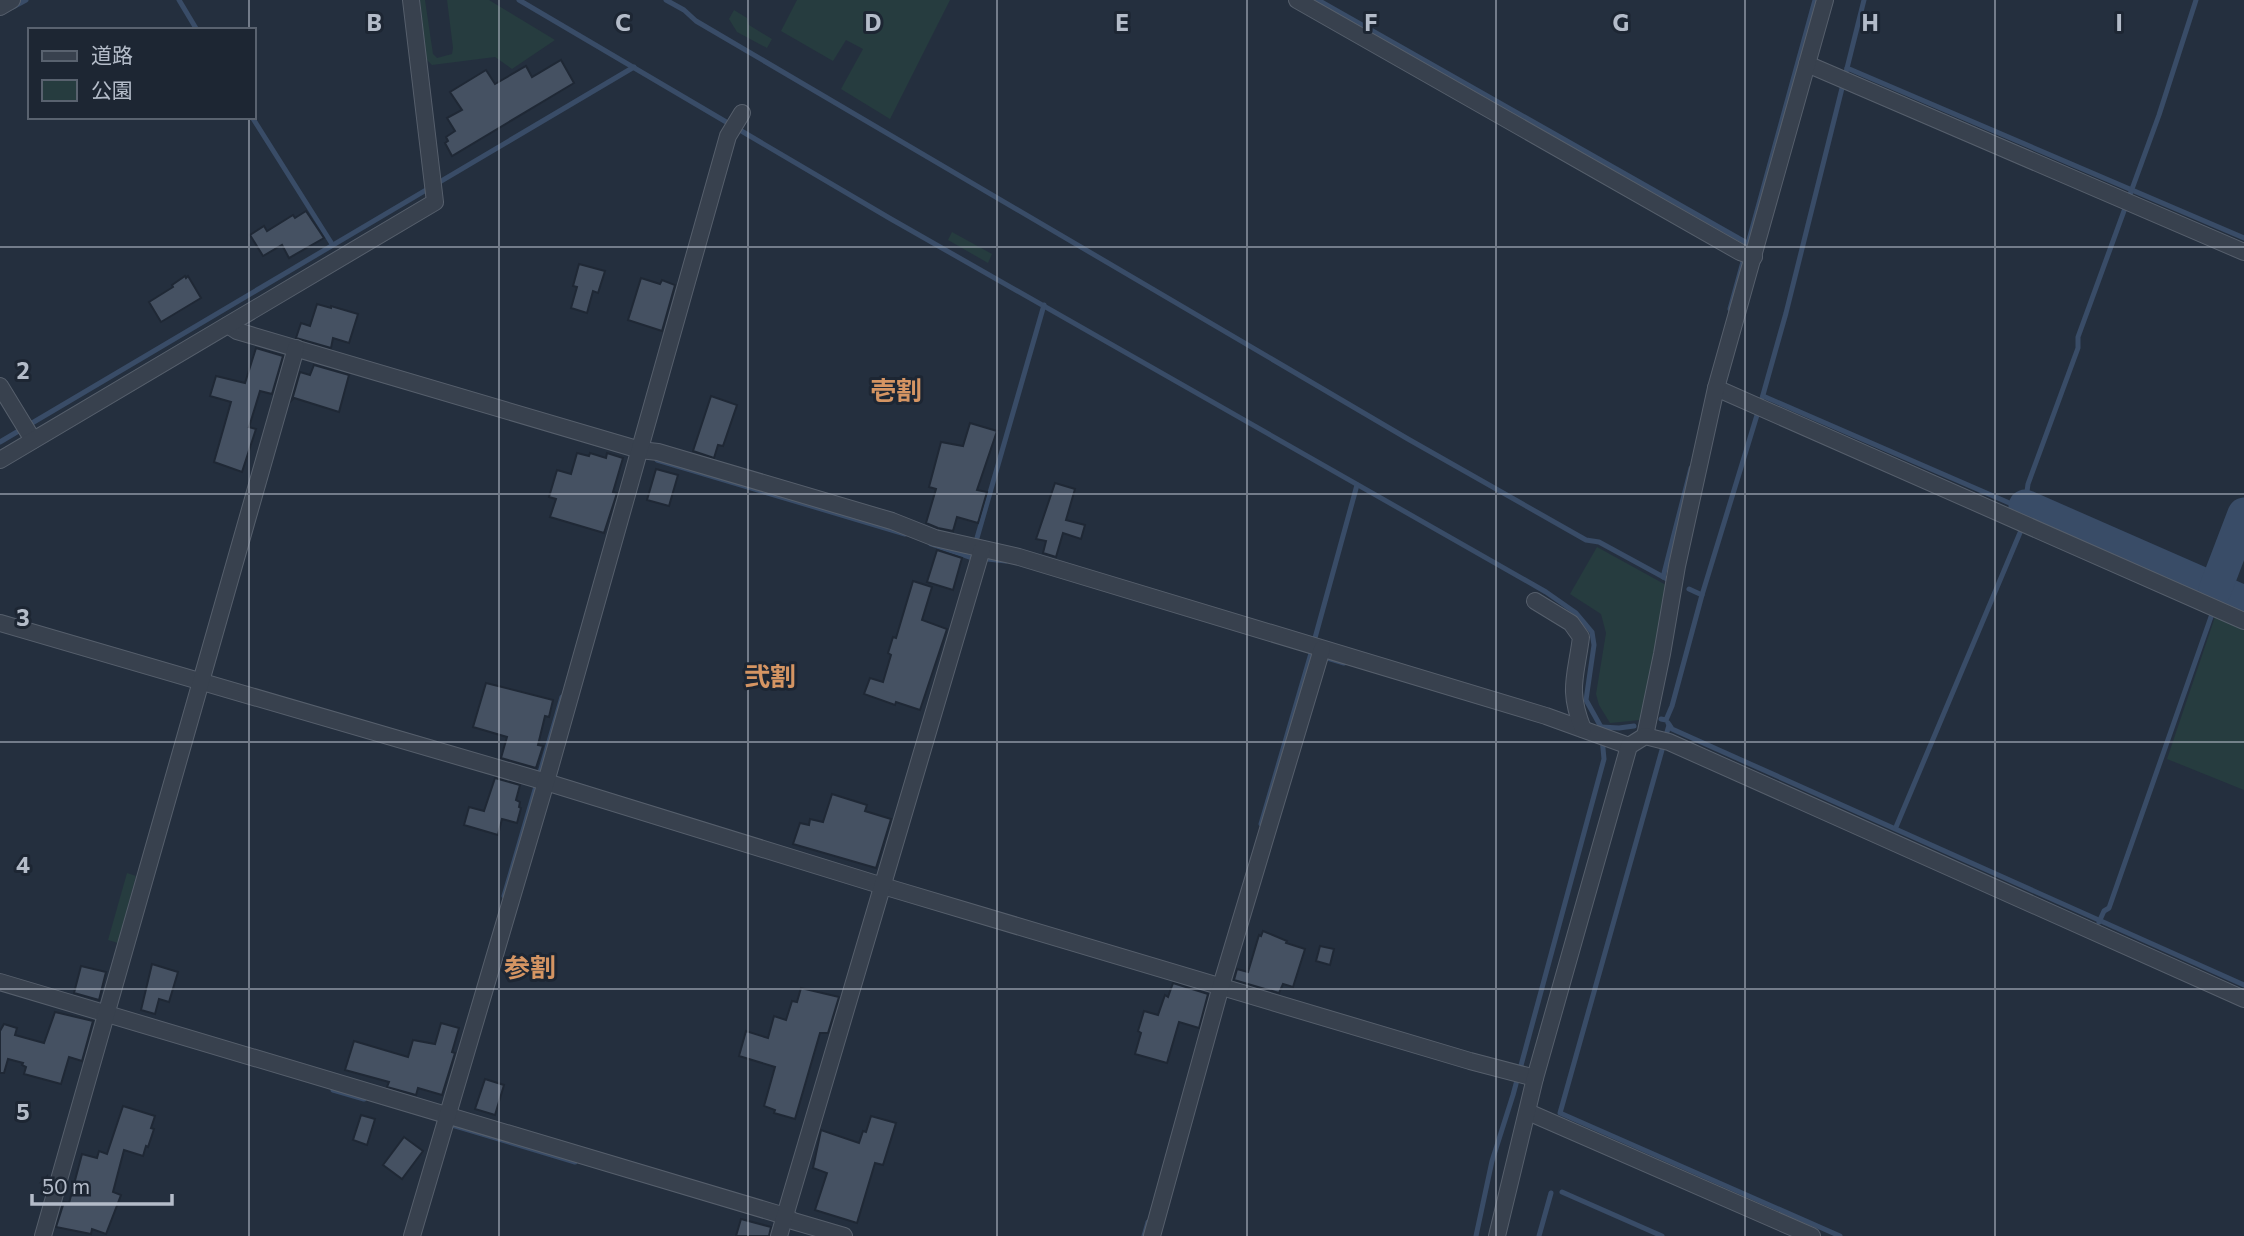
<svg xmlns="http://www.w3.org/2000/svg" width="2244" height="1236" font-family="Commissioner,'Noto Sans JP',sans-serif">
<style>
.green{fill:#263c3f}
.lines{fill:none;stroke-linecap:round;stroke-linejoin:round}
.stream{stroke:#394c67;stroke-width:5}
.river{stroke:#394c67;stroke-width:33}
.building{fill:#455162;stroke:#1f2835;stroke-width:2}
.street-casing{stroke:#565f6c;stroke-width:18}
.street{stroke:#38414e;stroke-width:16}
.grid{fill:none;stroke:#b4bcc9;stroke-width:2;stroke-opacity:0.55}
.labels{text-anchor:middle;stroke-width:6;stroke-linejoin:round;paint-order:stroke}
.neighbourhood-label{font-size:26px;font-weight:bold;fill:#d59563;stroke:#1d2633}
.grid-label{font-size:23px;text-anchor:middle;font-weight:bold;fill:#b4bcc9;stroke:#1d2633;stroke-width:6;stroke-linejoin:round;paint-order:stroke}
</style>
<rect width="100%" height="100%" fill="#242f3e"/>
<!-- green -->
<g class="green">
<path d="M420,0H425L433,54L437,58L452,54L453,48L447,0H489L555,40L512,69L495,57L432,65L426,59Z"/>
<path d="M797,0H950L890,119L841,89L863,49L846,40L833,61L781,31Z"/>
<path d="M734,10L747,18L749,25L772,39L767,48L737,32L729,19Z"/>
<path d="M952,232L992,254L988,263L948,240Z"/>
<path d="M1597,547L1666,585L1656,657L1640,720L1610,723L1599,705L1596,694L1606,633L1601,614L1570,594Z"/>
<path d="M2216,614L2244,625V790L2167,759Z"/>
<path d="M127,873L136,876L118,943L108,940Z"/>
</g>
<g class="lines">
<!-- stream -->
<g class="stream">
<path d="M179,0L197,30"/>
<path d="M519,0L891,219L1546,592L1576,613L1592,632L1594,645L1586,700L1601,727L1604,759L1513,1095L1492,1161L1476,1236"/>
<path d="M666,0L684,10L696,21L1408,439L1586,540L1599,542L1667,579"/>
<path d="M1318,0L1747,243"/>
<path d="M13,7L26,0"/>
<path d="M1847,68L2244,238"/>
<path d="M252,117L332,244"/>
<path d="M1730,309L1815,0"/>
<path d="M1763,396L2014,505L2025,506"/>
<path d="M0,442L634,67"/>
<path d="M657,460L905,534"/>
<path d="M977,538L1044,305"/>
<path d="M931,544L969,557L1006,561"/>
<path d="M1663,577L1691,468"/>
<path d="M1689,589L1702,595"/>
<path d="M1315,638L1357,485"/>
<path d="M1324,657L1344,663"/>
<path d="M1661,719L1666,720L1672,706L1702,595L1761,402L1786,313L1864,0"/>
<path d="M1668,723L1672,729L2244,985"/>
<path d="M1669,725L1560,1113L1840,1236"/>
<path d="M1601,727L1619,728L1634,726"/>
<path d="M1261,824L1312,650"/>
<path d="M1896,827L2022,528L2028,484L2078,348V337L2159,115L2196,0"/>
<path d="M504,896L562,697"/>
<path d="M2099,922L2104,911L2109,908L2212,614L2215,590"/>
<path d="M333,1090L364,1099"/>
<path d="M452,1125L575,1162"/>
<path d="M1562,1192L1662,1236"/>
<path d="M1144,1236L1148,1222"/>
<path d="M1539,1236L1551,1193"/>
</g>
<!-- river -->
<g class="river">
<path d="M2025,506L2244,602"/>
<path d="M2215,590L2244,514"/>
</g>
</g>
<!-- building -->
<g class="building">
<path d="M561,60L574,83L452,156L445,143L448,141L446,137L455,131L447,118L462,110L450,92L486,70L495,84L526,66L532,77Z"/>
<path d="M306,211L324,238L289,258L282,245L263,256L250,235L264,226L267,231L293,215L295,218Z"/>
<path d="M579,264L605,271L598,293L593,291L587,313L571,308L577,287L573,286Z"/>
<path d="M185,276L186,278L188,276L201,298L161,322L149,302L173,287L172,285Z"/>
<path d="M641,278L660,284L662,280L675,285L662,331L628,320Z"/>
<path d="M317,304L331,308V306L358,314L349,343L333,338L331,348L296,338L301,323L310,326Z"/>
<path d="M256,348L283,356L272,394L260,391L249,427L256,429L242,472L214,462L231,402L210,396L216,376L245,383Z"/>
<path d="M314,365L349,375L339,412L294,398L292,400L300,372L310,375Z"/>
<path d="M711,396L737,405L723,446L718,445L714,458L693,451Z"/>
<path d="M970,423L997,431L977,490L987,492L978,523L957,517L953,531L938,528L926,523L936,489L929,487L941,442L963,446Z"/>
<path d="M577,453L589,456L590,453L606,458L607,453L623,458L613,492L617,493L604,533L550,517L556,499L549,497L557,470L571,474Z"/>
<path d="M656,469L678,475L669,506L647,500Z"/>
<path d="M1055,483L1075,489L1066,520L1085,525L1081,539L1063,533L1056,557L1043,553L1046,541L1036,539Z"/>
<path d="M937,550L962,558L953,590L927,582Z"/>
<path d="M913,581L932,587L922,620L947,629L920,710L896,702L895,705L864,694L870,678L883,682L891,655L888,653L893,637L896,638Z"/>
<path d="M486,683L553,700L549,717L545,716L538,745L543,746L536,768L501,758L507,737L473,727Z"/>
<path d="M495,778L520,785L516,800L520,802L519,807L521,808L517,823L502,819L498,835L464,825L469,807L484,811Z"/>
<path d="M832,794L867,805L865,811L891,819L876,868L793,844L800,823L809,825L810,819L823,822Z"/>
<path d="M1263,931L1287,941L1286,943L1305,949L1293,987L1283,984L1279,993L1234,980L1237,969L1248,972L1259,935L1261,936Z"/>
<path d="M1320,946L1334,949L1330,965L1316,961Z"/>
<path d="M152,964L178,972L169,1002L159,999L155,1014L141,1010Z"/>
<path d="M81,966L106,972L99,1000L74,993Z"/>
<path d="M1173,983L1208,994L1199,1028L1179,1022L1167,1063L1135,1054L1141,1033L1138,1031L1144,1011L1158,1015L1165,995L1168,997Z"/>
<path d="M801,988L839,997L828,1033H820L795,1119L774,1113L775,1110L764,1106L775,1067L739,1056L746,1031L768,1038L774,1016L786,1020L792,1001L797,1002Z"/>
<path d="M55,1012L93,1021L82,1061L69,1057L61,1084L24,1074L26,1067L22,1065L23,1063L8,1059L4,1073H0V1031L4,1024L17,1028L15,1035L44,1043Z"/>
<path d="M441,1023L459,1028L452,1052L455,1053L442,1095L418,1088L416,1095L387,1087L389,1082L345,1070L354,1041L408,1057L413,1040L435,1044Z"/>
<path d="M485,1079L504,1085L495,1115L475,1109Z"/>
<path d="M123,1106L155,1116L151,1128L154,1129L148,1147L146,1146L143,1156L124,1150L113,1192L121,1195L106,1234L92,1229L91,1234L56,1227L64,1202L69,1203L82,1154L97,1158L99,1151L107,1154Z"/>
<path d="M361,1115L375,1119L367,1145L353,1140Z"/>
<path d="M871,1116L896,1123L883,1165L875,1163L857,1223L815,1210L827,1173L813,1168L821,1130L859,1143L863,1131L866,1132Z"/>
<path d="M404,1137L423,1151L402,1179L383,1165Z"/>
<path d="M741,1219L771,1227L769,1236H736Z"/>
</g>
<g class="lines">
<defs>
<g id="street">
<path d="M1297,0L1740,252L1754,257"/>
<path d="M0,7L12,0"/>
<path d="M1807,64L2244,252"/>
<path d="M228,325L237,331L640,450L658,452L892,521L935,538L1019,557L1546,716L1629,746"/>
<path d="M0,386L33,440"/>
<path d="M1716,388L2244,621"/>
<path d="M0,460L435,202L411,0"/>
<path d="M1535,601L1571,623L1581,637C1576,677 1567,689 1583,729"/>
<path d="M0,623L546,782L883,886L1470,1061L1535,1078"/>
<path d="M1645,736L1662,654L1677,566L1716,388L1825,0"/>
<path d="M0,982L785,1216L793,1221L844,1236"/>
<path d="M1528,1112L1812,1236"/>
<path d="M43,1236L296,348"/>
<path d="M412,1236L546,782L728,136L742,113"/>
<path d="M779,1236L982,549"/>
<path d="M1152,1236L1221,986L1322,649"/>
<path d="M1497,1236L1535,1078L1629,746L1645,736L1669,742L2244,999"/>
</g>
</defs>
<!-- street casing -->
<use href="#street" class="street-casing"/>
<!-- street -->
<use href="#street" class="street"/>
</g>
<!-- grid -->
<path class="grid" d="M249,0V30M499,0V1236M748,0V1236M997,0V1236M1247,0V1236M1496,0V1236M1745,0V1236M1995,0V1236M249,117V1236M0,247H2244M0,494H2244M0,742H2244M0,989H2244"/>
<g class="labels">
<!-- neighbourhood labels -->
<g class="neighbourhood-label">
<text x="896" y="400">壱割</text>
<text x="770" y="686">弐割</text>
<text x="530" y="977">参割</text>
</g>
</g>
<g class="grid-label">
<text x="374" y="31">B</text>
<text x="623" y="31">C</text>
<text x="873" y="31">D</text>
<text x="1122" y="31">E</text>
<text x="1371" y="31">F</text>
<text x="1621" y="31">G</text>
<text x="1870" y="31">H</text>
<text x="2119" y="31">I</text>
<text x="23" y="379">2</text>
<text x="23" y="626">3</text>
<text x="23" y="873">4</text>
<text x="23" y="1120">5</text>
</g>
<!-- legend -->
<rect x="28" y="28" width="228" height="91" fill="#1d2633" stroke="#59626f" stroke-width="2"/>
<rect x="42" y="51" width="35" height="10" fill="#38414e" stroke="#59626f" stroke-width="2"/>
<text x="91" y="63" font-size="21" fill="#b4bcc9">道路</text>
<rect x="42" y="80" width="35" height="21" fill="#263c3f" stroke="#59626f" stroke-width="2"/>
<text x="91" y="98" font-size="21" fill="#b4bcc9">公園</text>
<!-- scale -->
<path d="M32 1194v10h140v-10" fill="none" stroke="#b4bcc9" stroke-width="3.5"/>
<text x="42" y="1194" font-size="21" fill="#b4bcc9" stroke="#1d2633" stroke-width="5" paint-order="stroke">50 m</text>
</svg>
